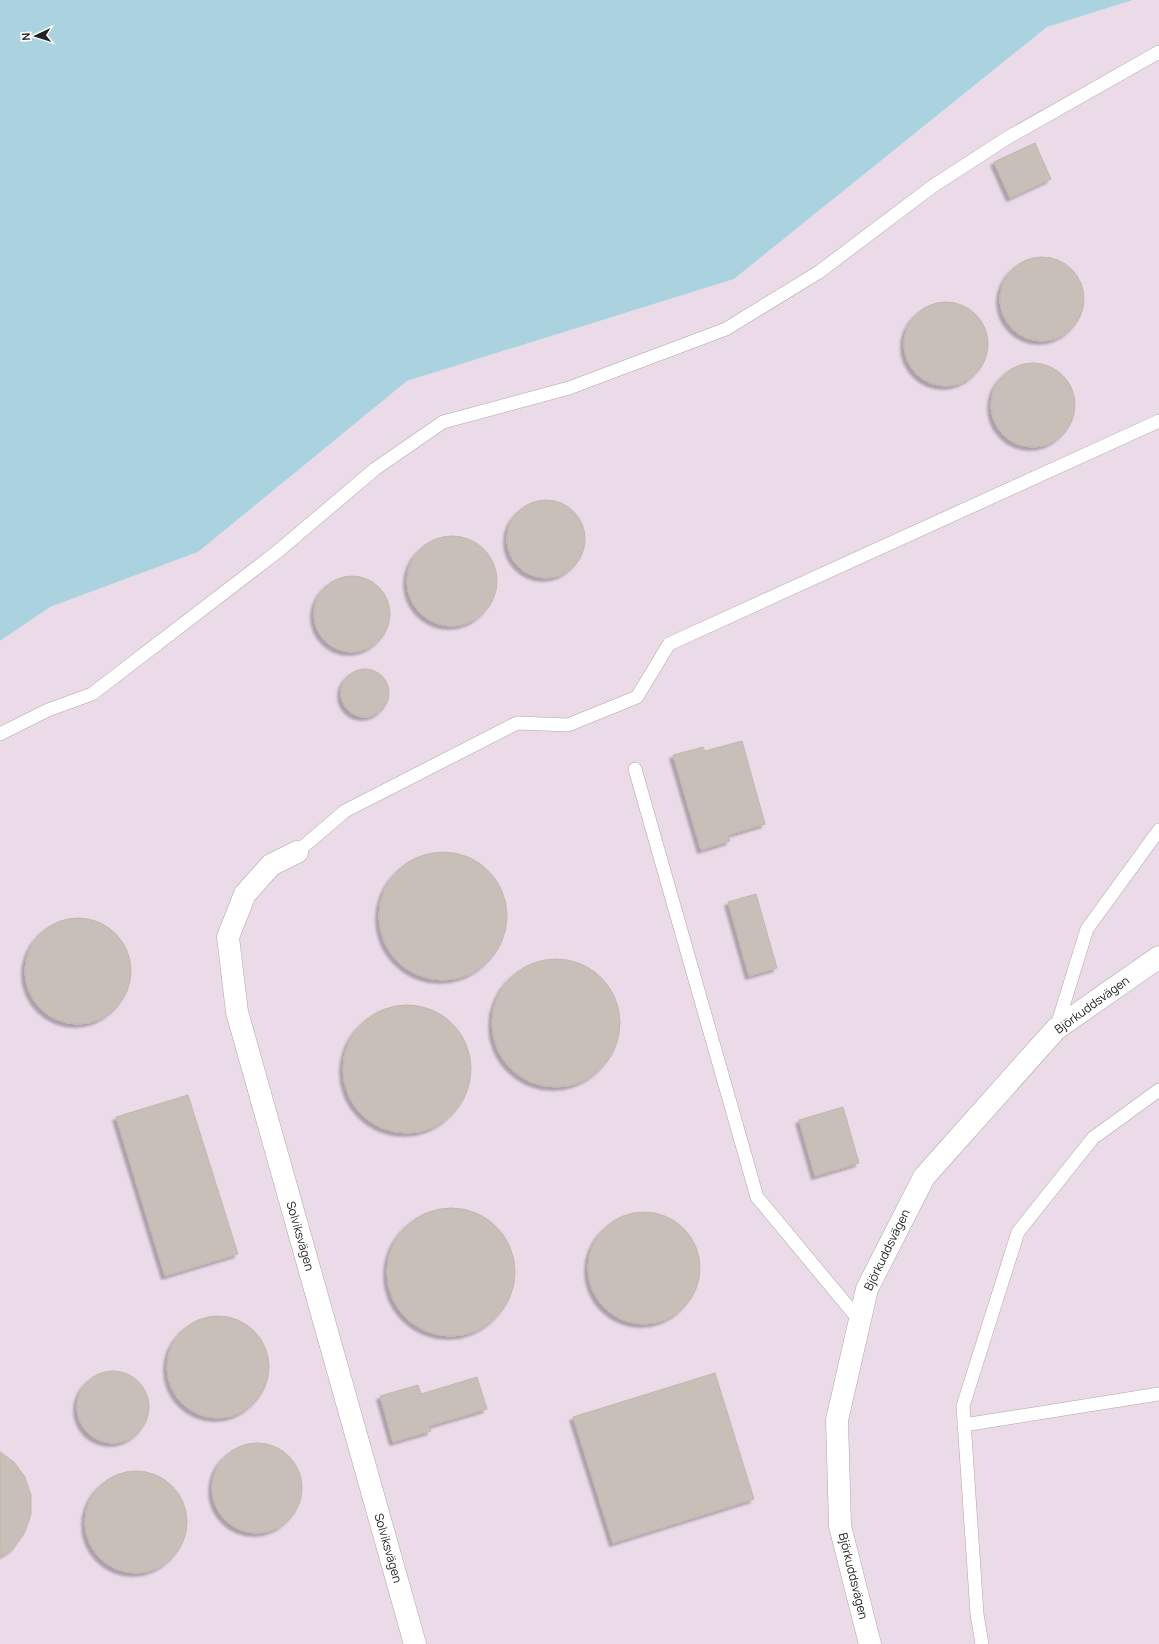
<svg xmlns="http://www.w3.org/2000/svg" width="1159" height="1644" font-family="Manrope,sans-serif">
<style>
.industrial{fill:#ebdbe8}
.water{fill:#aad3df}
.building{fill:#c7bfb8;stroke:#c4b6ab;filter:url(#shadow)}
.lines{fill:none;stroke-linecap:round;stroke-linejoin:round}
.lane-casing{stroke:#a9a9a9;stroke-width:14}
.street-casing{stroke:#a9a9a9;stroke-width:23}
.lane{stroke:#fff;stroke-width:13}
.street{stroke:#fff;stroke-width:22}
.labels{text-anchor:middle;stroke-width:4;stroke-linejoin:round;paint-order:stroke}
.street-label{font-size:12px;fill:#222;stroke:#fff}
</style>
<defs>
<filter id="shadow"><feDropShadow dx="-3.5" dy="3.5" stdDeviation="1" flood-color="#0004"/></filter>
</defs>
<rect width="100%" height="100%" fill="#f2efe9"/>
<!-- industrial -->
<path class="industrial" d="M1133,0H1159V1644H0V641L50,607L198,552L407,381L734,279L1047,27Z"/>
<!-- water -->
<path class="water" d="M0,0H1133L1047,27L734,279L407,381L198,552L50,607L0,641Z"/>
<!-- building -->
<g class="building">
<path d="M1035,143L1051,179L1010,198L994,162Z"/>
<circle cx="1042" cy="299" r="42"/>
<circle cx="946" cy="344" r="42"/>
<circle cx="1033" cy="405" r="42"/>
<circle cx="546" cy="539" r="39"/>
<circle cx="452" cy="581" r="45"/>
<circle cx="352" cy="614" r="38"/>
<circle cx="365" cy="693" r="24"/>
<path d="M742,741L765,824L728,835L730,841L701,850L673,755L703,747L705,751Z"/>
<circle cx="443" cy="916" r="64"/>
<path d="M756,894L777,968L749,976L728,902Z"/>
<circle cx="78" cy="971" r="53"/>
<circle cx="556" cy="1023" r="64"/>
<circle cx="407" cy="1069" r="64"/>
<path d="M188,1095L238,1254L165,1276L116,1117Z"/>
<path d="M843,1107L859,1163L815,1176L799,1120Z"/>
<circle cx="451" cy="1272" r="64"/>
<circle cx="644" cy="1268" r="56"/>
<circle cx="218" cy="1367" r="51"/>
<circle cx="113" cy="1407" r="36"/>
<path d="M715,1373L754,1499L613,1543L573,1417Z"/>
<path d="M477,1377L487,1409L429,1426L431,1431L393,1442L380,1396L418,1385L421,1394Z"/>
<circle cx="257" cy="1488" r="45"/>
<path d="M0,1452L14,1462L25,1477L31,1495V1514L25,1532L13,1549L0,1557Z"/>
<circle cx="136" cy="1522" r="51"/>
</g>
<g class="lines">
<defs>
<g id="lane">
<path d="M0,734L48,710L92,694L277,552L375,469L443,422L569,388L726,329L819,272L933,186L1007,138L1159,52"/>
<path d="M635,769L757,1197L860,1321"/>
<path d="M297,852L345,811L517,723L568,725L637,697L669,644L1159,421"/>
<path d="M1056,1029L1087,929L1159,830"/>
<path d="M964,1425L1159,1394"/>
<path d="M982,1644L977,1614L963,1406L1018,1232L1093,1138L1159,1090"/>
</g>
<g id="street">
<path d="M297,852L271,865L245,894L228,937L237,1012L415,1644"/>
<path d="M870,1644L840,1526L837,1420L867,1289L924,1177L1056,1029L1159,957"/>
</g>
</defs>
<!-- lane casing -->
<use href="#lane" class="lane-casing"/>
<!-- street casing -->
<use href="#street" class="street-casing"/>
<!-- lane -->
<use href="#lane" class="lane"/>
<!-- street -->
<use href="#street" class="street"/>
</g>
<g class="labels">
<!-- street labels -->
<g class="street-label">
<text transform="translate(1092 1005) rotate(-36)" y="4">Björkuddsvägen</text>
<text transform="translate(300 1236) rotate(74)" y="4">Solviksvägen</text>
<text transform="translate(887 1250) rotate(-64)" y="4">Björkuddsvägen</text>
<text transform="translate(388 1548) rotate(74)" y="4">Solviksvägen</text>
<text transform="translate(853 1576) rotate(76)" y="4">Björkuddsvägen</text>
</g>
</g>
<!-- north arrow -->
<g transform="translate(36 36) rotate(266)" stroke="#ffffff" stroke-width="3" paint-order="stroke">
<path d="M0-3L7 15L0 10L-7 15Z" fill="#222222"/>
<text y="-6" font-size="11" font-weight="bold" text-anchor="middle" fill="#222222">N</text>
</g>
</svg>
